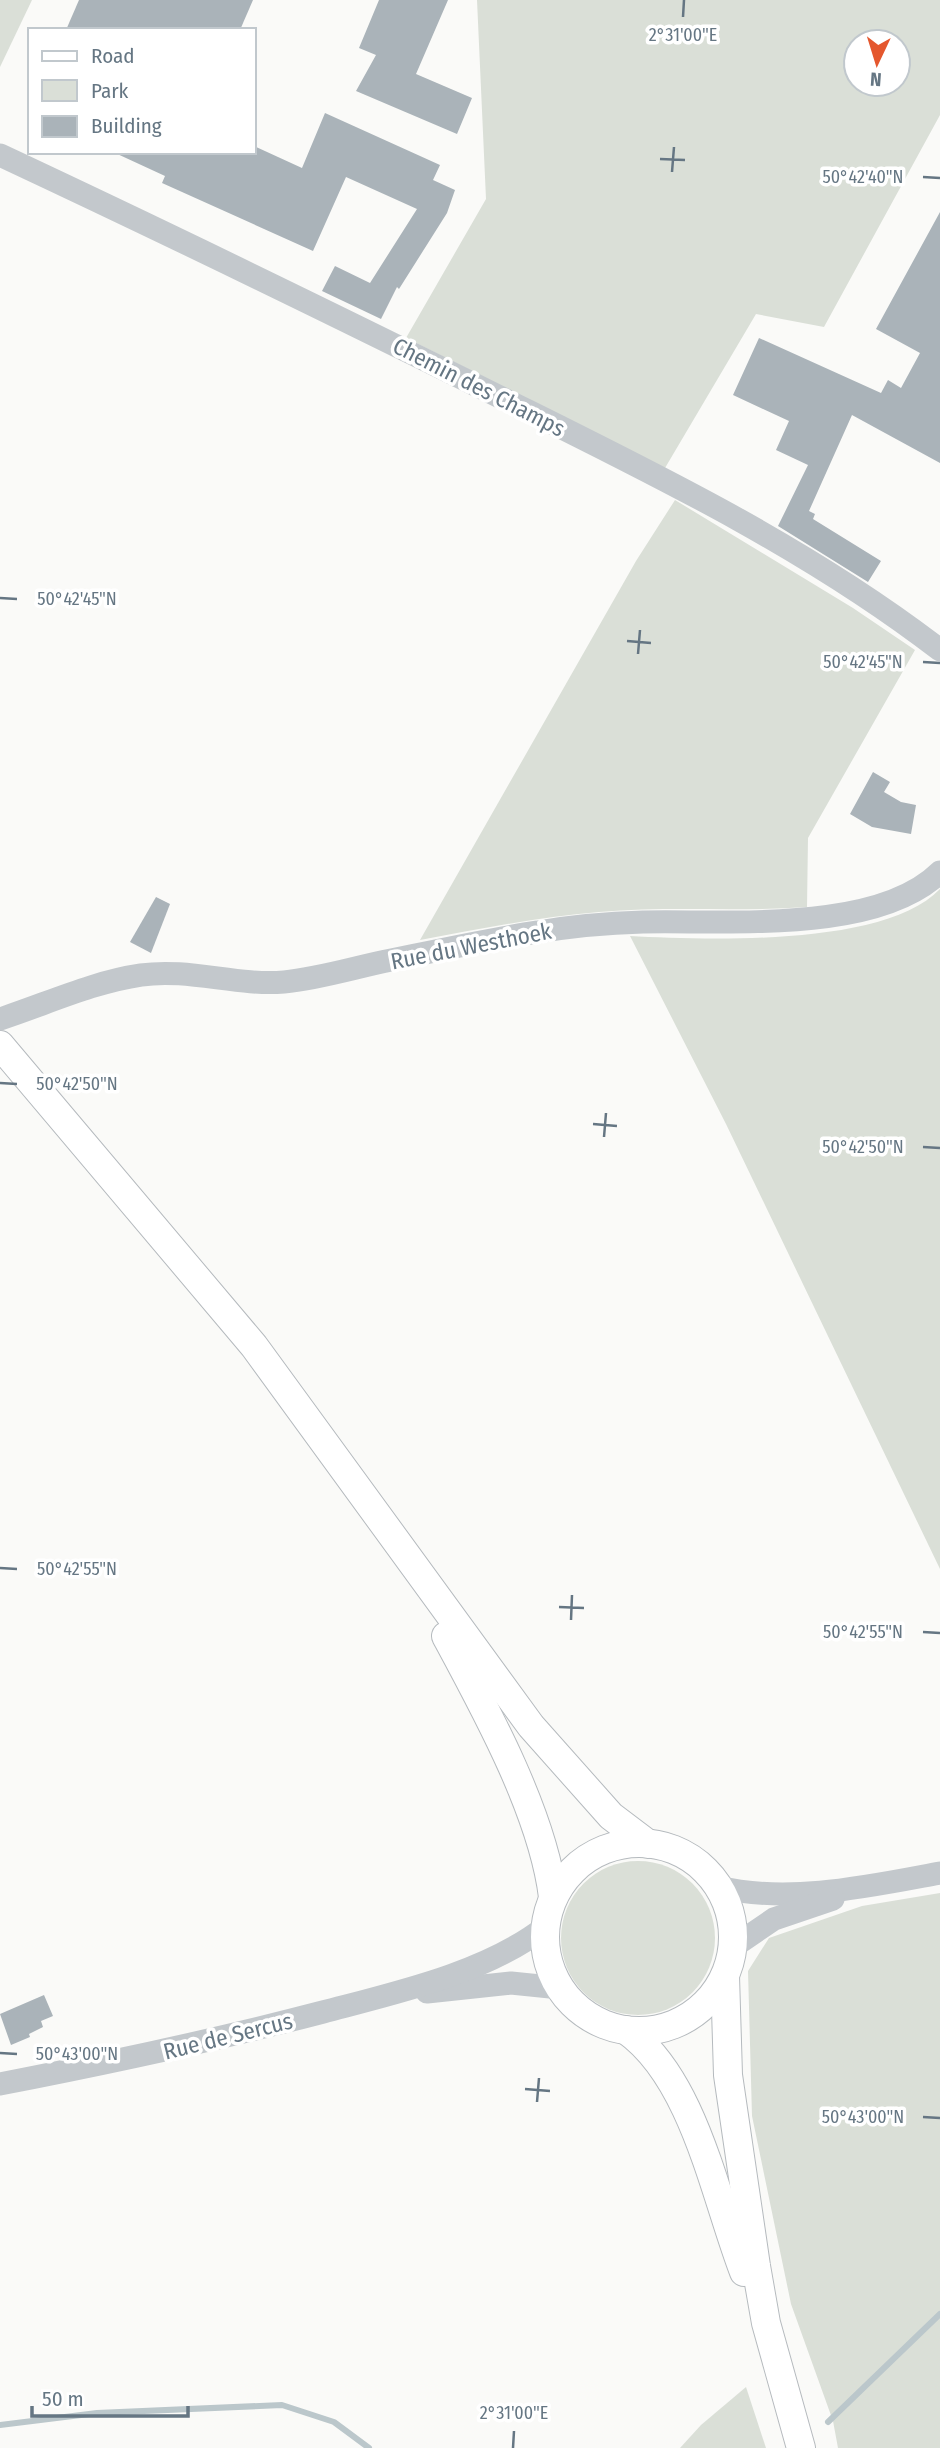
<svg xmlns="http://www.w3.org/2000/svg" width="940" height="2448" font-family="'Fira Sans Condensed',sans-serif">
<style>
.green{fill:#dadfd7;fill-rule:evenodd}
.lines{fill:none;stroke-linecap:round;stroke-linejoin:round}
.stream{stroke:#bbc7cb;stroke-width:6}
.building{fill:#aab3b9}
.major-casing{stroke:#b5babe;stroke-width:30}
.minor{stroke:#c3c8cc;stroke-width:23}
.major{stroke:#fff;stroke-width:28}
.ticks{fill:none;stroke:#657683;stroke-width:2.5}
.labels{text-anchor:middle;stroke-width:7;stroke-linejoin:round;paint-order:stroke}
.street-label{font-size:23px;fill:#657683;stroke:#fff}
.ticks-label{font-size:18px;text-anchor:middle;fill:#657683;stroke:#fff;stroke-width:7;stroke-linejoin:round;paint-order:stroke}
</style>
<rect width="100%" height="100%" fill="#fafaf8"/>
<!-- green -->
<g class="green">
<path d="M0,0H32L0,67Z"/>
<path d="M477,0H940V115L824,327L756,314L665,468L406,338L486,199ZM856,42H898V84H856Z"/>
<path d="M675,500L853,608L915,650L808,838L807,907C737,912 668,906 599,912C538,917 479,929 420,940L636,561Z"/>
<path d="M940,889V1569L726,1124L630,936C707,940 885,947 940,889Z"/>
<circle cx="638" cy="1938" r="77"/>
<path d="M940,1893V2448H838L833,2421L791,2304L752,2116L748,1971L769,1938L862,1906Z"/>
<path d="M746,2387L766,2448H680L701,2425Z"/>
</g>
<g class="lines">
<!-- stream -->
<g class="stream">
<path d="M828,2422L940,2314"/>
<path d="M0,2425L97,2413L282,2405L334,2422L369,2448"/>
</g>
</g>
<!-- building -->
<g class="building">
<path d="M79,0H253L240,30H66Z"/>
<path d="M379,0H448L416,74L472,98L457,134L356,91L376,55L359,48Z"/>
<path d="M325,113L440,165L433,180L455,190L447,213L399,289L397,287L381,319L322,291L335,266L370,283L417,209L346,177L313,251L162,183L165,176L113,152H254V146L302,168Z"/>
<path d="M940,212V463L852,415L809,511L815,514L813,519L881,561L868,582L778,526L808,465L776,450L789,421L733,395L759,338L881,393L888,380L901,388L920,353L876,329Z"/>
<path d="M873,772L890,782L884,792L901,802L916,805L911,834L872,827L850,814Z"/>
<path d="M156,897L170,904L151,953L130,942Z"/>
<path d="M44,1995L53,2016L41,2021L43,2027L29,2034L30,2037L11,2045L0,2014Z"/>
</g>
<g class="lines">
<defs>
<g id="major">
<path d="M0,1045L254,1346L531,1726L611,1816L648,1844"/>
<path d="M446,1636C486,1710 543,1814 553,1897"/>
<circle cx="639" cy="1937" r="94"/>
<path d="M725,1976L728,2075L756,2266L766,2323L801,2448"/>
<path d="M626,2030C694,2078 715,2197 744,2272"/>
</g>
</defs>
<!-- major casing -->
<use href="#major" class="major-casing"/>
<!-- minor -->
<g class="minor">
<path d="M0,155C171,235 341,318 510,402C657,475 809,549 940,650"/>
<path d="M0,1019C46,1004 93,982 141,975C189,968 236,986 284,982C315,979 346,970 377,963C431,952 484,940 538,932C573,926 608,923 643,922C726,920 877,934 940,872"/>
<path d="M718,1887C789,1904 870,1886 940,1873"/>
<path d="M733,1947L774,1919L833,1899"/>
<path d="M427,1992L511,1983L560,1988"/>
<path d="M0,2084C108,2063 216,2040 323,2012C395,1993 486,1973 545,1927"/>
</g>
<!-- major -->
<use href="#major" class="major"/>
</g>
<!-- ticks -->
<path class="ticks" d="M683,17L684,0M660,159L685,160M672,172L674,147M923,177L940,178M0,598L17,599M627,641L651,643M638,654L640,630M923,662L940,663M0,1083L17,1084M593,1124L617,1126M604,1137L606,1113M923,1147L940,1148M0,1568L17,1569M559,1607L584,1608M571,1620L572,1595M923,1632L940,1633M0,2053L17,2054M525,2089L550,2091M537,2102L539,2078M923,2117L940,2118M513,2448L514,2431"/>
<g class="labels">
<!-- street labels -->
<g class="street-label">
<text transform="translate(479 387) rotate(27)" y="8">Chemin des Champs</text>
<text transform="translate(471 946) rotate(-11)" y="8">Rue du Westhoek</text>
<text transform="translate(228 2036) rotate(-14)" y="8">Rue de Sercus</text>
</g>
</g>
<g class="ticks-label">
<text x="683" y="41">2°31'00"E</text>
<text x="863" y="183">50°42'40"N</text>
<text x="77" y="605">50°42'45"N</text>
<text x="863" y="668">50°42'45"N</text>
<text x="77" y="1090">50°42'50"N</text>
<text x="863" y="1153">50°42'50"N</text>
<text x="77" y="1575">50°42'55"N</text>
<text x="863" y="1638">50°42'55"N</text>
<text x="77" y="2060">50°43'00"N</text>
<text x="863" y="2123">50°43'00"N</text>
<text x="514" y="2419">2°31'00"E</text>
</g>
<!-- legend -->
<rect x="28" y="28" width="228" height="126" fill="#ffffff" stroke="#c1c8cd" stroke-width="2"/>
<rect x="42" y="51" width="35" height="10" fill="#ffffff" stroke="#c1c8cd" stroke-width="2"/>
<text x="91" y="63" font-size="21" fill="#657683">Road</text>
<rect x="42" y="80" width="35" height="21" fill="#dadfd7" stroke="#c1c8cd" stroke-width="2"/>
<text x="91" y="98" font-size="21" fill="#657683">Park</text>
<rect x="42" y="116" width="35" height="21" fill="#aab3b9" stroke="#c1c8cd" stroke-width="2"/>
<text x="91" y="133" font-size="21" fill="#657683">Building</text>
<!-- north arrow -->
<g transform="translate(877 63) rotate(184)"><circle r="33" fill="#ffffff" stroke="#c1c8cd" stroke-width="2"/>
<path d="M0-5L12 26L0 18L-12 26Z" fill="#e4572e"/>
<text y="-10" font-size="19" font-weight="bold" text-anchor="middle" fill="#657683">N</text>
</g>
<!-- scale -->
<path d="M32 2406v10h156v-10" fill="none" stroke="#657683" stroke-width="3.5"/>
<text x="42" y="2406" font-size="21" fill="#657683" stroke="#ffffff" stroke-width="5" paint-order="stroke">50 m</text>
</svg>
